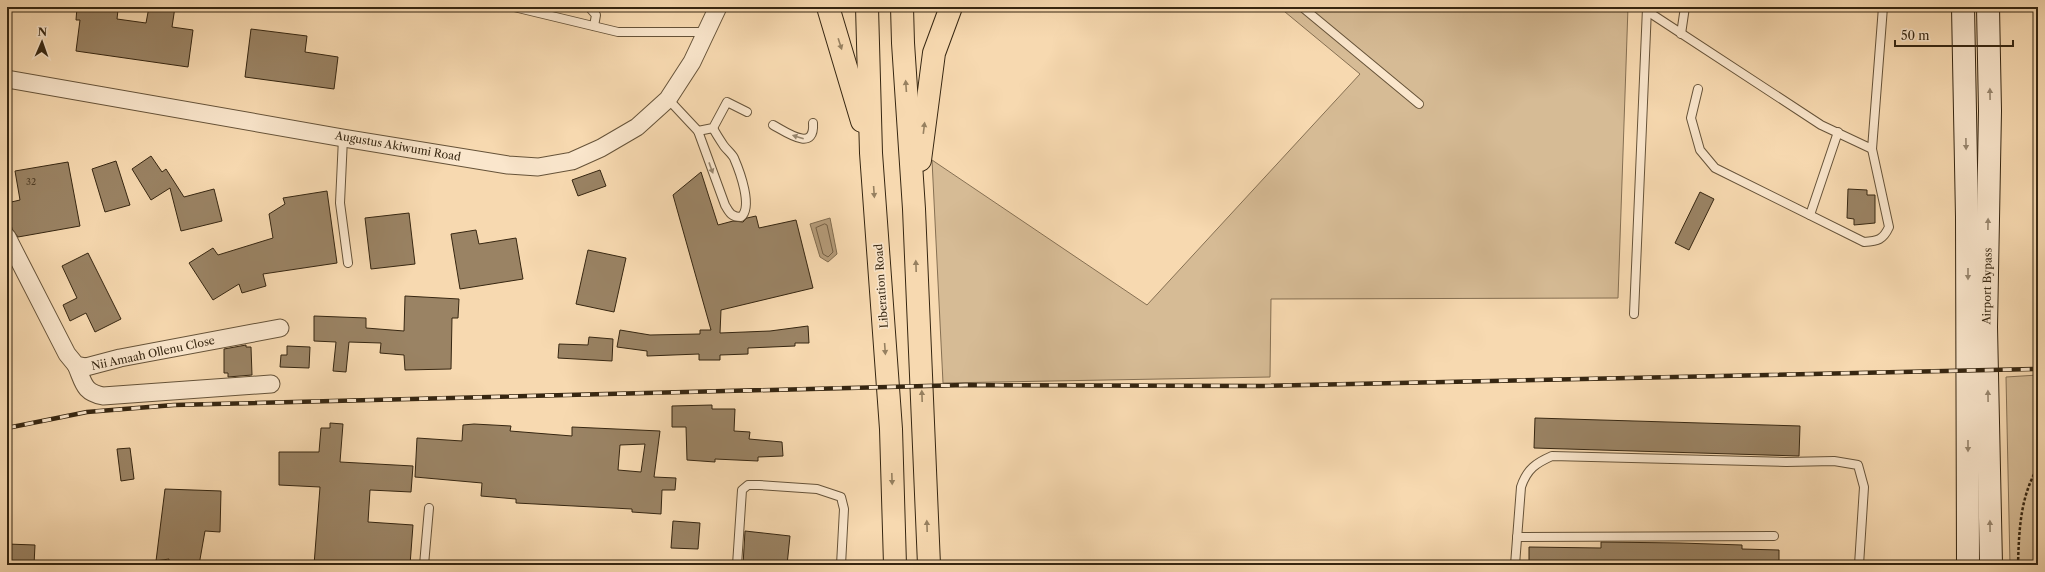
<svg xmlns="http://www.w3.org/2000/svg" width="2045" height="572" font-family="'Libre Caslon Text',serif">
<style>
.green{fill:#d6bb95;stroke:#867053}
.water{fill:#b59c7a;stroke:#826d50}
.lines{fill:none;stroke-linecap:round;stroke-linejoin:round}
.shore{stroke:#766146;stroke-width:1}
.building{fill:#9a8364;stroke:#362611;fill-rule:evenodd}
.lane-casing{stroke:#665339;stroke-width:10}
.street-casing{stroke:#665339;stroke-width:19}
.secondary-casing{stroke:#362611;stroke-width:24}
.highway-casing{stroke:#362611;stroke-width:24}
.path{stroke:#362611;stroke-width:2.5;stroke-dasharray:3 2;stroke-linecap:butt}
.lane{stroke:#fae6cc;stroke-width:8}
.street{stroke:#fae6cc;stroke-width:17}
.secondary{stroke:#fae6cc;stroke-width:22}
.highway{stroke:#f7d9b0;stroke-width:22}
.rail-casing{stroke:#362611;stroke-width:4.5}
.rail{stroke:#fae6cc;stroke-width:3;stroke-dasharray:9;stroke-linecap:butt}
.oneway{fill:#968060}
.oneway2{fill:#98866e}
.labels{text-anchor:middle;stroke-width:3.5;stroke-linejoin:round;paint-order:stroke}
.number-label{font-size:9px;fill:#4f3d26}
.street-label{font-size:11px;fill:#362611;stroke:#fae6cc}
</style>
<rect width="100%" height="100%" fill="#f7d9b0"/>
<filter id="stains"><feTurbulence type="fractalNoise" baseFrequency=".005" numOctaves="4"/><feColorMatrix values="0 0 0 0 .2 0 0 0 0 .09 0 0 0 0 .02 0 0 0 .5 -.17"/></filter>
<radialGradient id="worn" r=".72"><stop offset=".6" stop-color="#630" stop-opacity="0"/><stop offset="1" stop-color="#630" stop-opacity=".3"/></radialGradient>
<!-- green -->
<g class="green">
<path d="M1279,7H1628L1618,298L1271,299L1270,377L943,383L932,160L1147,305L1360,74Z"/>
<path d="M2038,375V565H2010L2006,377Z"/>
</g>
<!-- water -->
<path class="water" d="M830,218L837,254L828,262L820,257L810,224Z"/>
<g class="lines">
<!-- shore -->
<path class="shore" d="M825,224L827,225L833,252L828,257L823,254L816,228Z"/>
</g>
<!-- building -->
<g class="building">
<path d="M77,7H106V9L118,10L117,19L146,23L149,7H175L172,27L193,30L188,67L76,51L80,20H76Z"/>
<path d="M251,29L307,36L305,52L338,57L334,89L245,77Z"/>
<path d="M151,156L162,172L166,169L184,197L214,189L222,221L181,231L170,188L151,200L132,169Z"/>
<path d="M116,161L130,205L105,212L92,169Z"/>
<path d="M68,162L80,226L18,237L12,229L7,203L20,200L15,171Z"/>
<path d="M600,170L606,186L578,196L572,180Z"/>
<path d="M701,172L718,225L733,221L743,222L747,218L756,216L759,228L796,220L813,288L721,310L720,333L770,331L808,326L809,343H795V346L748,348V354L720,355V360H699V354L647,356V351L617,347L620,330L650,335L700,334V330H711L673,195Z"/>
<path d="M1848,189L1867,190V195H1875V223L1854,225V219L1847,218Z"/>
<path d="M327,191L337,263L263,274L266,286L242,293L239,284L213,300L189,263L213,248L218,255L273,238L269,214L285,204L283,198Z"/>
<path d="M1700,192L1714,199L1689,250L1675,243Z"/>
<path d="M409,213L415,264L371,269L365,218Z"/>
<path d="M476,230L479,244L516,238L523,279L460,289L451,234Z"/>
<path d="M588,250L626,258L614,312L576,304Z"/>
<path d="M88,253L121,319L95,332L86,313L70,321L63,305L77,298L62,266Z"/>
<path d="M405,296L459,299L458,318H452L451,369L405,370L404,355L380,353L381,343L349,342L346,372L333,371L336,342L314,341V316L366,318V328L404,331Z"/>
<path d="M589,337L613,339L612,361L558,358L559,344L588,345Z"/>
<path d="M246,345V347H251L252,375L228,377V373H224V349Z"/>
<path d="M287,346L310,347L309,368L280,367L281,355H287Z"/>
<path d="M712,405V409H735L734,431L750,432L749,439L782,442L783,456L758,457V461L715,459V462L687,460L686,427H672V406Z"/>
<path d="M1535,418L1800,426L1799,456L1534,448Z"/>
<path d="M330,423L343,424L340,462L413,466L411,492L370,490L368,522L413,525L410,565H314L320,487L279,485V452H319L321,428H330Z"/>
<path d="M474,424L511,426L510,431L572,436V427L660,431L654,477L676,478L675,490H662L661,514L632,512V509L516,503V499L481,496L482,483L415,477L417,438L462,441L463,425ZM645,444L641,472L618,470L620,445Z"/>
<path d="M130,448L134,479L121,481L117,449Z"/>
<path d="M165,489L221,491L220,532L205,531L199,565H168L169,559L156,561Z"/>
<path d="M673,521L700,523L698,549L671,548Z"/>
<path d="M745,531L790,536L787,565H743Z"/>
<path d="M1601,542L1680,543L1742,545V549L1779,550V565H1529V547L1601,548Z"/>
<path d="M7,544L35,545L34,565H7Z"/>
</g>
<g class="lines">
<defs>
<g id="lane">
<path d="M514,7L618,32H705"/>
<path d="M589,7L596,15L594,26"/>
<path d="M1302,7L1419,104"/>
<path d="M1647,11L1821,125L1872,149L1883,7"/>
<path d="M1681,34L1685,7"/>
<path d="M1698,89L1691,118L1700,150L1715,168L1864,242C1878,241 1883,240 1889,227L1872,149"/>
<path d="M668,99L698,131L725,205C729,212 731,217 741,217C753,207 740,172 734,158C732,154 727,150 724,146C720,140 716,134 713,128"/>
<path d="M773,125C786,132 815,153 813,123"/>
<path d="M698,131L713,128L727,102L747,112"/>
<path d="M343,138L340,203L348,263"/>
<path d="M1810,215L1838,132"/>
<path d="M1634,314L1647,8"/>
<path d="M1517,537L1774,536"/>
<path d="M424,565L429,508"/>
<path d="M737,565L742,490L748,485H759L817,489L841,497L844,509L841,565"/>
<path d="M1515,565L1521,487C1527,469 1536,463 1552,456L1786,462L1834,461L1858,465L1864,487L1859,565"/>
</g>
<g id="street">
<path d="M7,79L343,138L508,165L538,167L572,161L601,148L637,127L668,99L692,62L718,7"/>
<path d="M7,237L67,354L76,365L86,367L120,358L280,328"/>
<path d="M76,365C84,383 83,392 103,396L271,384"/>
</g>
<g id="secondary">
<path d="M1963,7L1967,217L1968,565"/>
<path d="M1988,7L1990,111L1986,327L1991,565"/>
</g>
<g id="highway">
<path d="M828,7L862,121"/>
<path d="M867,7L871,153L891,429L895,565"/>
<path d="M902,7L903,43L914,209L929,565"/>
<path d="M920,160L934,53L951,7"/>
</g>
</defs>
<!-- lane casing -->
<use href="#lane" class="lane-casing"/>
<!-- street casing -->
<use href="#street" class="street-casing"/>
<!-- secondary casing -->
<use href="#secondary" class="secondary-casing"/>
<!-- highway casing -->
<use href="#highway" class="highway-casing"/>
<!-- path -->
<path class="path" d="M2018,565C2019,531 2020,497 2038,467"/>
<!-- lane -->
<use href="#lane" class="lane"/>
<!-- street -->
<use href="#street" class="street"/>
<!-- secondary -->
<use href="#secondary" class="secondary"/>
<!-- highway -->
<use href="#highway" class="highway"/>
<defs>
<path id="rail" d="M7,428L87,412L174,405L965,385L1260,386L2038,369"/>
</defs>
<!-- rail casing -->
<use href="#rail" class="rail-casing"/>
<!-- rail -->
<use href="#rail" class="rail"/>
</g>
<!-- one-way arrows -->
<defs><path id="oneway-solid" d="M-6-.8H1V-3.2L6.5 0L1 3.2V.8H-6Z"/></defs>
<g class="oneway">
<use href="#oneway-solid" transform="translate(840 44) rotate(72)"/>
<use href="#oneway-solid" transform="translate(906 86) rotate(-94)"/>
<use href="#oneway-solid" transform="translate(924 128) rotate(-83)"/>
<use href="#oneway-solid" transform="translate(874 192) rotate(86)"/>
<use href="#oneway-solid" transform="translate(916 266) rotate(-92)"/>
<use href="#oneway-solid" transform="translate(885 349) rotate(86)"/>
<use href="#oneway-solid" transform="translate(922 396) rotate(-92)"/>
<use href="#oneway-solid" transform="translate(892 479) rotate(88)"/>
<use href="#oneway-solid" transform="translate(927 526) rotate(-92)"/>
</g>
<g class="oneway2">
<use href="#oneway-solid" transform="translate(1990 94) rotate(-91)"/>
<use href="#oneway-solid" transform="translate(798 137) rotate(-162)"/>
<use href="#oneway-solid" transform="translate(1966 144) rotate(89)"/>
<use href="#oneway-solid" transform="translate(711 168) rotate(70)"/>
<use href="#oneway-solid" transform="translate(1988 224) rotate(-89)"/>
<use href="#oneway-solid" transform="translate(1968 274) rotate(90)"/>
<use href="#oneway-solid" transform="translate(1988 396) rotate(-91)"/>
<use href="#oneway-solid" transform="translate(1968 446) rotate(90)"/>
<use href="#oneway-solid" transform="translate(1990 526) rotate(-91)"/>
</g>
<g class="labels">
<!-- number labels -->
<g class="number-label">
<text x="31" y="185">32</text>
</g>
<!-- street labels -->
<g class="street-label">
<text transform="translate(398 146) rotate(10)" y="4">Augustus Akiwumi Road</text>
<text transform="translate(881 286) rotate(-94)" y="4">Liberation Road</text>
<text transform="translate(1987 286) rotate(-89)" y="4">Airport Bypass</text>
<text transform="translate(153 353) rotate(-12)" y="4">Nii Amaah Ollenu Close</text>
</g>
</g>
<!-- margin -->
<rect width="2045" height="572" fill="none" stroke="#f7d9b0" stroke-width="24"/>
<rect x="8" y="8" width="2029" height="556" fill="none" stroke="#362611" stroke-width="2"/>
<rect x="12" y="12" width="2021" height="548" fill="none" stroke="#362611"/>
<!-- north arrow -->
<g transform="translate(42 42) rotate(2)" stroke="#fae6cc" stroke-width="3" paint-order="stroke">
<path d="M0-3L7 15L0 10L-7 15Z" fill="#362611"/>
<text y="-6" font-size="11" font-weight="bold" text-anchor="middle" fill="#362611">N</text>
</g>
<!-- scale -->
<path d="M1895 40v6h118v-6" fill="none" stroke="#362611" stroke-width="2"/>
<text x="1901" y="40" font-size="12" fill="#362611" stroke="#fae6cc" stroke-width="3" paint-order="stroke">50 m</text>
<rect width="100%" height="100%" filter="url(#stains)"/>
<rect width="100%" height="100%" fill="url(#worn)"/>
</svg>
